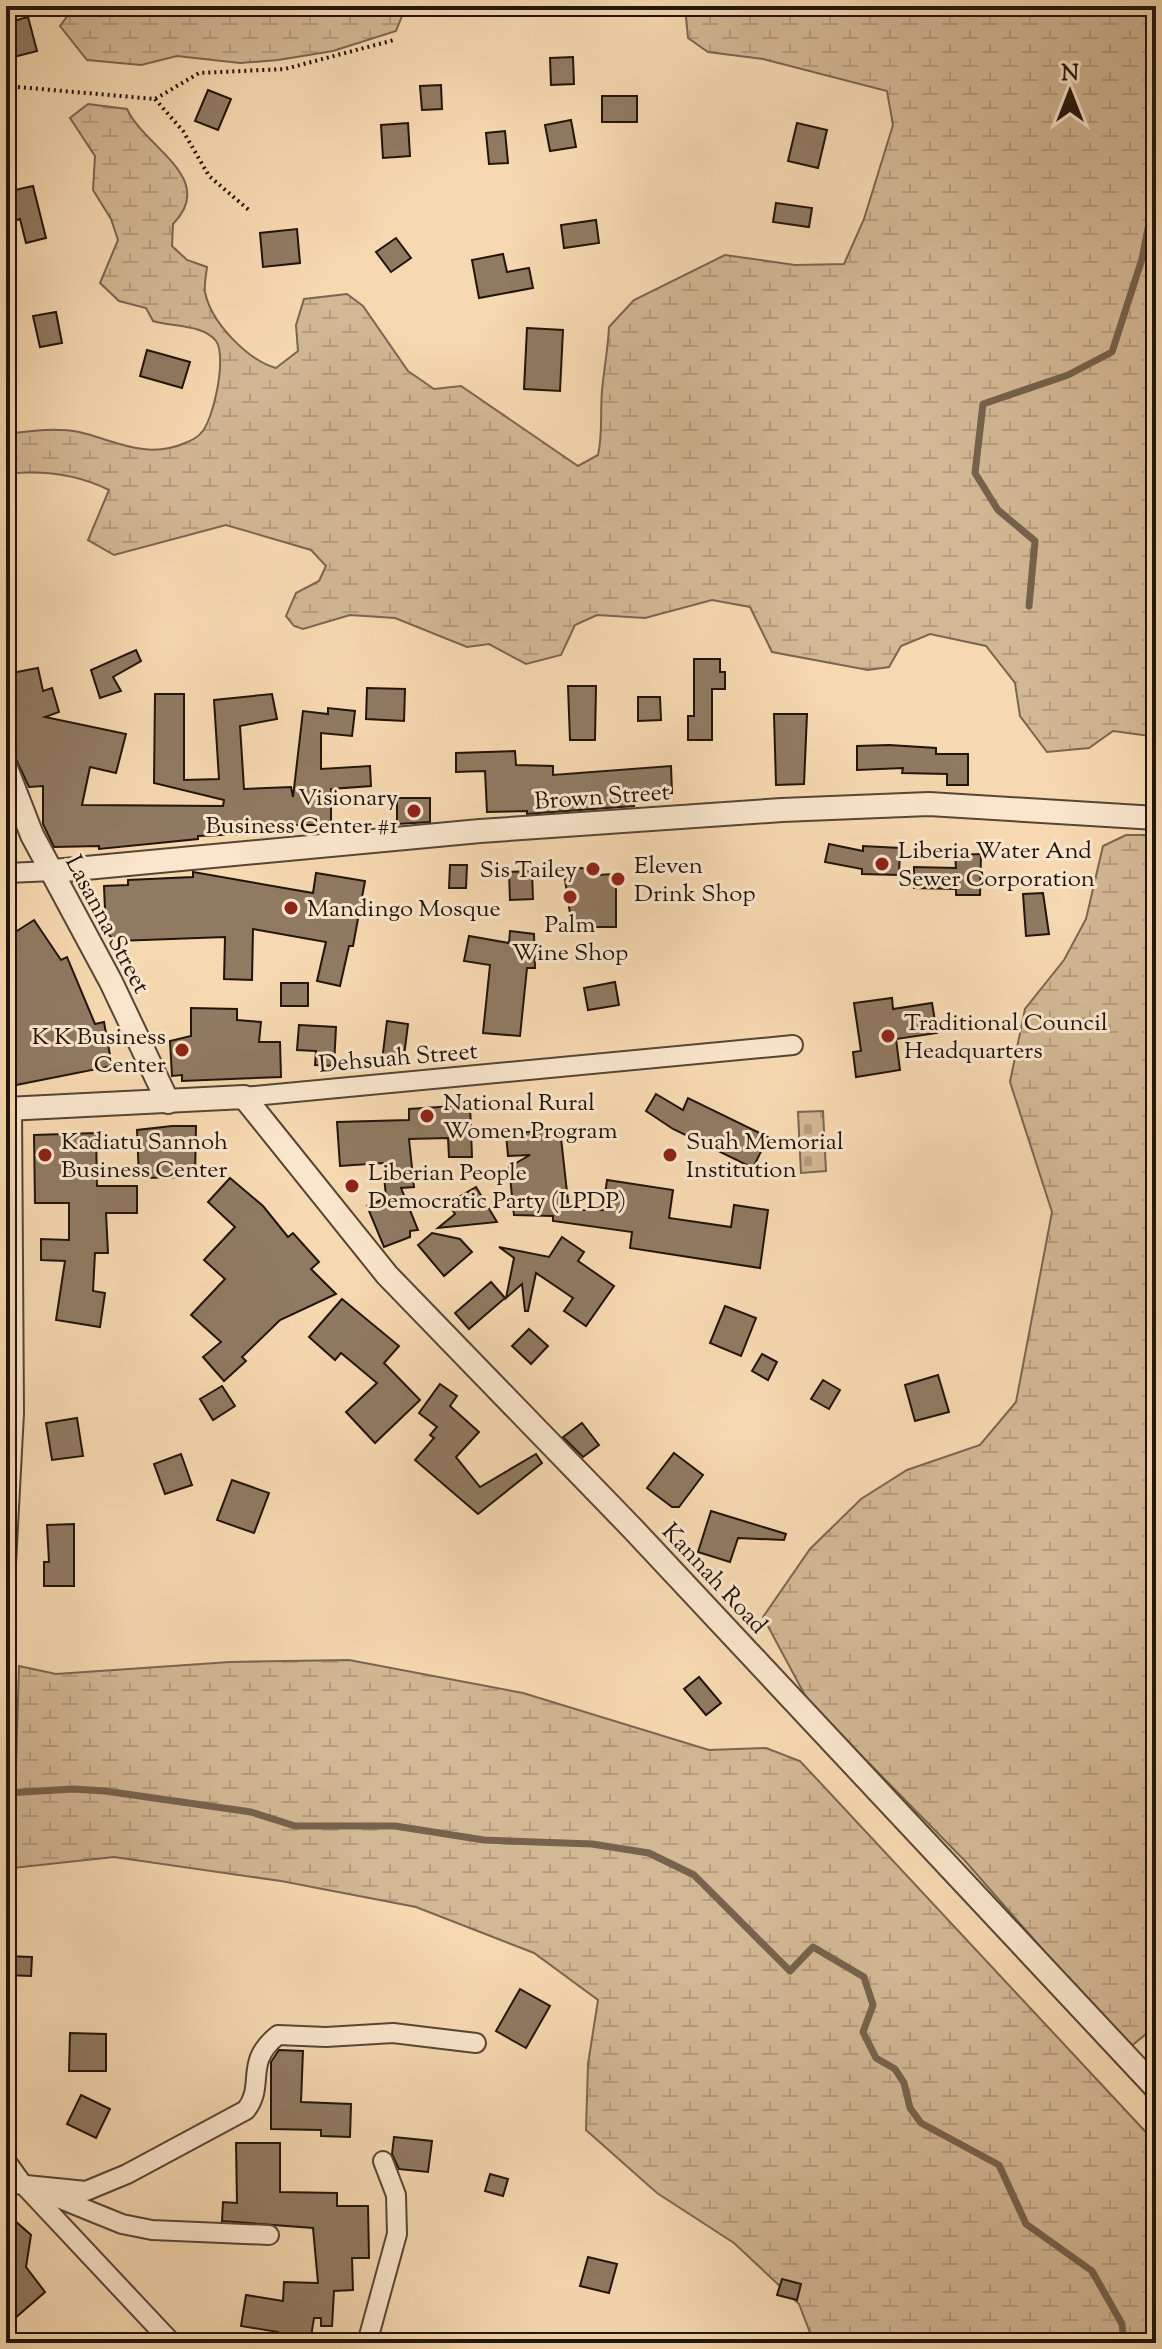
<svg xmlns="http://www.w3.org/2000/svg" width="1162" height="2349" font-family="'Sorts Mill Goudy',serif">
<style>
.wetland{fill:url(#wetland-marsh);stroke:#7a6650;stroke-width:2}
.cemetery{fill:url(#cemetery-stones);stroke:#7a6650;stroke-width:2}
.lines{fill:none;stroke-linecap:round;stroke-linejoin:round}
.stream{stroke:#76624d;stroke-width:7}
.building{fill:#907a62;stroke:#21140c;stroke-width:2}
.minor-casing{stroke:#564535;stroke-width:22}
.tertiary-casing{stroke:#564535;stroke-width:26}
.path{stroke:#21140c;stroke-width:4;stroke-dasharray:2 4;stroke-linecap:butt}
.minor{stroke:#fae6cc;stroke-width:18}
.tertiary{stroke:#fae6cc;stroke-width:22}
.poi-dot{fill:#8f2418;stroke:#fae6cc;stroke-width:3}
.labels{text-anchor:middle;stroke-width:6;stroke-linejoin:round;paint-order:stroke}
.street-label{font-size:24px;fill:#21140c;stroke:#fae6cc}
.poi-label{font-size:24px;fill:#21140c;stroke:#fae6cc;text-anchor:start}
</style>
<defs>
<pattern id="wetland-marsh" width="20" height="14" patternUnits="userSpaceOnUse" patternTransform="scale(2)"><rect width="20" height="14" fill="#d3b895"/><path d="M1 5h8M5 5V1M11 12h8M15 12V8" fill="none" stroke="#b59d7f"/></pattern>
<pattern id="cemetery-stones" width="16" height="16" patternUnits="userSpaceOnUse" patternTransform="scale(2)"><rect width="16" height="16" fill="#d3b895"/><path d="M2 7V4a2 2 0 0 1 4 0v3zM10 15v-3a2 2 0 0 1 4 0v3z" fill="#b59d7f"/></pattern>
</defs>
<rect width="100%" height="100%" fill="#f7d9b1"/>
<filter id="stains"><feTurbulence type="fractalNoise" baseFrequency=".0025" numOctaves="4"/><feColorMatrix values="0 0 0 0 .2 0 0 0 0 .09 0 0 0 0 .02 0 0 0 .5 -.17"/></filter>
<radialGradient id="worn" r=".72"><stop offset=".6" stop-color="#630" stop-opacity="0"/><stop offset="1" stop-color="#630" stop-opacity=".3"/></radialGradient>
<!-- wetland -->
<g class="wetland">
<path d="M75,6H406L396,31L333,51L278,60L240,63L177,56L141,65L87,60L60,26Z"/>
<path d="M685,6H1156V743L1150,736L1113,731L1089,748L1047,752L1020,716L1015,683L986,646L930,634L901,646L889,667L868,670L772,652L750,607L712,600L645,618L597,615L575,625L561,655L526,664L489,644L467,647L395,618L350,615L303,629L294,626L286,616L296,593L319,581L326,566L311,550L226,525L114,555L88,540L109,490C77,474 41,470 6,474V434C29,431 56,427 79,432C114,440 146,460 185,443C190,441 198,437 201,433C214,420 227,356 216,341C203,324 172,327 153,321L146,308L119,301L100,283L118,240L111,219L93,190L95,156L70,118L88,104L127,109C145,148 218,178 173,224L172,246L187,260L207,267C206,275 204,285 205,292C211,323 248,360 276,368L298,351L296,325L304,299L347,294L363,306L408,371L434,389L461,386L578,466L598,455C603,433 600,413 602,391C604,369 608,349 609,327L634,300L725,255L795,265L844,264L864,219L893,125L887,91L763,59L708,52L688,38Z"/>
<path d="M1126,835H1156V2033L1146,2034L1129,2048L966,1862L808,1701L763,1617L810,1549L861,1499L907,1470L980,1445L1016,1402L1052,1212L1010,1082L1025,1009L1064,960L1086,919L1103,846Z"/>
<path d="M349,1660L523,1693L709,1750L766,1748L800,1761L1156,2143V2343H814L799,2304L734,2243L657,2193L586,2130L588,2064L598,2000L534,1953L416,1907L281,1881L114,1857L13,1868L19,1666L56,1674L230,1662Z"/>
</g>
<!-- cemetery -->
<path class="cemetery" d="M823,1111L826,1171L801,1173L798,1112Z"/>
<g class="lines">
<!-- stream -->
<g class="stream">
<path d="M1029,606L1035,541L998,510L975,473L983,404L1068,375L1112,352L1142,259L1156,188"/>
<path d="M6,1793L73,1789L105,1791L251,1812L295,1826H395L484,1840L592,1844L649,1853L694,1875L790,1971L813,1947L864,1977L873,2005L863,2032L876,2058L895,2069L904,2083L910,2108L921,2123L999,2165L1026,2224L1092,2271L1122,2324L1124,2343"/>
</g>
</g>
<!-- building -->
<g class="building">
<path d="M28,17L37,51L6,59V23Z"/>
<path d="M573,57L574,84L551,85L550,58Z"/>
<path d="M441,85L442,109L422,110L420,86Z"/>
<path d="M208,90L231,99L218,130L195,121Z"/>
<rect x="602" y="96" width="35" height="26"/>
<path d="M571,120L576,147L550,151L545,125Z"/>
<path d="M408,123L410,156L383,158L381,125Z"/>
<path d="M797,123L827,130L818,168L788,161Z"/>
<path d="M505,131L508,163L489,164L486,133Z"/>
<path d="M33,186L46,238L26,243L20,219L6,223V192Z"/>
<path d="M776,203L812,208L809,227L773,222Z"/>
<path d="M596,220L599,243L564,248L561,225Z"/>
<path d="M297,229L300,263L263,267L260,233Z"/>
<path d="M396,238L411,258L391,272L376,252Z"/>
<path d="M503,254L507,272L529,268L533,288L479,298L472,260Z"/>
<path d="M56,312L62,343L40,347L33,316Z"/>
<path d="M527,328L563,330L560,391L524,389Z"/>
<path d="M147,350L190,362L182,388L140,376Z"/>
<path d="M136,650L141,661L113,677L121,691L100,698L91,670Z"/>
<path d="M694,659H720V672H725V689H712V740H688V716H694Z"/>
<path d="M38,668L43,691L52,688L59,712L45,717L126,734L116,773L90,767L82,805L223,806L224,800L154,783L155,694H184V780L219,779L214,700L272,694L277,719L240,726L244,789L291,787L293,797L303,711L328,714V708L355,711L352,736L321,733V769L370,766L371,786L331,789V825H288V832L198,836V839L99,849V846L54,847L43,824V786L29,787L15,757L13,731L6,733V674Z"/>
<path d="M568,686H596L595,740H570Z"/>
<path d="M367,688L405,689L404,721L366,719Z"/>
<path d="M638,697H660L661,720L638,721Z"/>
<path d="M774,714H807L804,784L776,785Z"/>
<path d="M889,745L936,748V754H968V785H947V774L902,773L903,768L857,770V746Z"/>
<path d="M515,751L516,765L553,766V775L671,766L672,793L634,794V806L527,814V811L487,812L485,771L456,772V753Z"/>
<path d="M397,798H430V822L397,824Z"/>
<path d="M829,844L863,851V846L900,848L899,875L862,874V869L825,862Z"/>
<path d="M981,854L980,895H956V889L914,888V867L956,868L955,855Z"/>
<path d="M450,865H467L466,888H449Z"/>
<path d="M563,866L596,870L597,875L616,874V927H572Z"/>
<path d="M532,871L533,899L510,900L509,872Z"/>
<path d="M193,872L313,893L316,873L365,881L353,946H349L340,986L317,981L326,942L253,929L252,980L224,979L225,937L117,941L106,933L104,886L128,885V880L193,877Z"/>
<path d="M1043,893L1049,934L1026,936L1023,894Z"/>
<path d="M34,920L61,960L67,957L95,1024L104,1022L112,1066L6,1087V1055L11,1054L6,1036V938Z"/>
<path d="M510,931L534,934L535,968H527L520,1036L483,1033L490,965L464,961L469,936L509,943Z"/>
<path d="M615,982L619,1005L588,1010L584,988Z"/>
<rect x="281" y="983" width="27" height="23"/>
<path d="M892,998L893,1009L932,1003L937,1033L896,1039L900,1070L856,1077L853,1052L861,1051L854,1003Z"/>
<path d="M191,1008L237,1009V1020L261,1022L259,1042H280L281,1077L182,1081V1075L172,1076L170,1041L191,1036Z"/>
<path d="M387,1021L408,1024L403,1064L382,1061Z"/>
<path d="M299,1025L336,1027L334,1066L315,1065L316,1051L297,1050Z"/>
<path d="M656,1094L683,1110L688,1098L768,1137L753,1168L673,1129L646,1111Z"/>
<path d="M470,1105L472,1157H449L448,1138L409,1139L414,1187L401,1188L418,1230L410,1231V1237L384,1247L367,1206L386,1198L383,1163L340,1166L337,1122L409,1120V1109Z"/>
<path d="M172,1126H196L195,1177L139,1178L137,1130Z"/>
<path d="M560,1129L569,1210H603L607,1180L673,1190L669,1218L731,1227L734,1205L768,1210L760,1268L630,1248L632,1232L553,1221V1216L514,1215L509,1167L530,1155L508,1156L506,1134Z"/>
<path d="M96,1133L97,1186H137V1213H106L108,1253H95L93,1291L105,1293L100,1327L56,1320L65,1261L41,1260V1239L69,1240V1203H35L34,1135Z"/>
<path d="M230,1178L263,1206L288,1237L293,1233L319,1262L311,1269L336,1294L280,1320L242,1357L246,1361L224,1381L203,1357L221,1342L191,1315L225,1279L204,1260L235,1227L208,1202Z"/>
<path d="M476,1187L497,1222L438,1228L455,1214L448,1203Z"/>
<path d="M432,1233L460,1239L472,1252L444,1276L418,1245Z"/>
<path d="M562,1237L584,1252L578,1261L614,1286L586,1326L564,1311L573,1298L536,1273L528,1311H525L522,1284L506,1298L514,1258L499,1247L549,1257Z"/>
<path d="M491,1282L505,1298L469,1329L455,1313Z"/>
<path d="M342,1299L399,1346L384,1363L420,1400L375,1443L346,1412L377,1383L341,1353L335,1360L309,1337Z"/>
<path d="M725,1306L756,1318L741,1356L710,1343Z"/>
<path d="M529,1329L548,1346L531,1364L512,1346Z"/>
<path d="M762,1354L777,1362L768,1380L752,1371Z"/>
<path d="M938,1375L949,1412L915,1421L905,1385Z"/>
<path d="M823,1380L840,1390L829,1409L811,1399Z"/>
<path d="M440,1384L457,1396L450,1406L479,1432L456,1457L480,1487L536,1454L542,1463L478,1514L415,1460L434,1438L430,1435L437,1427L419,1413Z"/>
<path d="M222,1386L235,1406L213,1420L200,1399Z"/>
<path d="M77,1418L83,1456L52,1460L46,1423Z"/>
<path d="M582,1423L599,1445L583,1457L563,1437Z"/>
<path d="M674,1453L703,1475L679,1507H672L647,1488Z"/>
<path d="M181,1454L192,1485L165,1494L154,1464Z"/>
<path d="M232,1480L269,1493L254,1533L217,1520Z"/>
<path d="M711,1511L786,1534L784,1540L738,1538L730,1562L698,1552Z"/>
<path d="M74,1524V1586H44V1562H49L47,1525Z"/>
<path d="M699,1677L721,1703L706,1715L684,1689Z"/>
<path d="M6,1956L32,1957L31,1976L6,1975Z"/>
<path d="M520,1989L550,2006L526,2048L496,2031Z"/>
<path d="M70,2033L106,2034V2071H69Z"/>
<path d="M279,2050L303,2051L301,2102L351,2104L350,2137L321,2136V2130L271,2129V2062Z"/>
<path d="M81,2095L110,2109L96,2138L67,2124Z"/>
<path d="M394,2137L432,2141L428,2172L399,2169L392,2154Z"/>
<path d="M236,2143H280V2192L337,2193V2206H368L369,2258H352L353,2290L334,2291L332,2326H321V2318H314L310,2343H276L278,2332L241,2326L246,2295L283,2301L284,2282L318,2283L313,2228L222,2221L223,2202L237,2203Z"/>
<path d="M490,2174L508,2179L503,2196L485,2191Z"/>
<path d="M6,2213L31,2235L26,2267L45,2292L6,2326Z"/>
<path d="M588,2257L617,2264L609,2293L580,2286Z"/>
<path d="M782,2279L801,2284L797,2300L777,2295Z"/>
</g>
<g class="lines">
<defs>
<g id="minor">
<path d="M6,873L54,871"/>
<path d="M244,1097L793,1045"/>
<path d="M6,1564L14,1413L12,1109"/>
<path d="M6,2161L21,2182L172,2343"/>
<path d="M6,2183L86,2191L127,2174L246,2110C266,2084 243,2063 278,2035L326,2037L393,2033L476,2043"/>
<path d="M53,2196L122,2224L152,2230L269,2235"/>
<path d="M367,2343L397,2234L396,2195L383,2161"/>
</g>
<g id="tertiary">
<path d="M6,768L32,835L111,982L168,1102"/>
<path d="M54,871L480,831L782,810L929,804L1156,818"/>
<path d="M6,1109L244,1097L387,1275L633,1529L1156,2088"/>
</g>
</defs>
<!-- minor casing -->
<use href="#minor" class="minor-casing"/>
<!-- tertiary casing -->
<use href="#tertiary" class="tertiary-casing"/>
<!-- path -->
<g class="path">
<path d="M6,86L155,99L199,73L285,69L394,40"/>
<path d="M155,99L183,131L209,176L250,211"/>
</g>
<!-- minor -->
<use href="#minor" class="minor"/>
<!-- tertiary -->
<use href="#tertiary" class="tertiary"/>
</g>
<!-- markers -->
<g class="poi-dot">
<circle cx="414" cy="811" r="8"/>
<circle cx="882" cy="864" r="8"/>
<circle cx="593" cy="869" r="8"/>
<circle cx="618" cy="879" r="8"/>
<circle cx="570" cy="897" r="8"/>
<circle cx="291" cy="908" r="8"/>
<circle cx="888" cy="1036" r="8"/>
<circle cx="182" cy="1050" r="8"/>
<circle cx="427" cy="1116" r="8"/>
<circle cx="45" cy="1155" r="8"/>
<circle cx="670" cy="1155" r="8"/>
<circle cx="352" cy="1186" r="8"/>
</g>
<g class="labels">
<!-- street labels -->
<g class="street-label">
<text transform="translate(602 796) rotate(-4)" y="8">Brown Street</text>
<text transform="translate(108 924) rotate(62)" y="8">Lasanna Street</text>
<text transform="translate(398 1057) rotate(-5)" y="8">Dehsuah Street</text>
<text transform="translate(715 1578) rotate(47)" y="8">Kannah Road</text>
</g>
<!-- poi labels -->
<g class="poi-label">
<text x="398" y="805" text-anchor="end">Visionary<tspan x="398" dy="28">Business Center #1</tspan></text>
<text x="898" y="858">Liberia Water And<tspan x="898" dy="28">Sewer Corporation</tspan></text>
<text x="634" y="873">Eleven<tspan x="634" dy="28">Drink Shop</tspan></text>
<text x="577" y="877" text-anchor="end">Sis Tailey</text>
<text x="307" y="916">Mandingo Mosque</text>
<text x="570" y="932" text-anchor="middle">Palm<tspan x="570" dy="28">Wine Shop</tspan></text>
<text x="904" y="1030">Traditional Council<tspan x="904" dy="28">Headquarters</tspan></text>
<text x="166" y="1044" text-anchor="end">K K Business<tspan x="166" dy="28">Center</tspan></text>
<text x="443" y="1110">National Rural<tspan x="443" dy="28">Women Program</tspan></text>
<text x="61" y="1149">Kadiatu Sannoh<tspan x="61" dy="28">Business Center</tspan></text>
<text x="686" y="1149">Suah Memorial<tspan x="686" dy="28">Institution</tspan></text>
<text x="368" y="1180">Liberian People<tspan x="368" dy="28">Democratic Party (LPDP)</tspan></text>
</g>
</g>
<!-- margin -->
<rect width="1162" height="2349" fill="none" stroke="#f7d9b1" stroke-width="32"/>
<rect x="8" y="8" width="1146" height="2333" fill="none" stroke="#21140c" stroke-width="4"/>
<rect x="16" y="16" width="1130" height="2317" fill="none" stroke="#21140c" stroke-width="2"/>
<!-- north arrow -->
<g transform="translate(1070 92)" stroke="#fae6cc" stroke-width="6" paint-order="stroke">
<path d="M0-6L14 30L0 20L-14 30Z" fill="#21140c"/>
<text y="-12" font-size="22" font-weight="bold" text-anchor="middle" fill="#21140c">N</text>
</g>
<rect width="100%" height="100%" filter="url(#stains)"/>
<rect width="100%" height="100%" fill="url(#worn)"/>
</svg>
